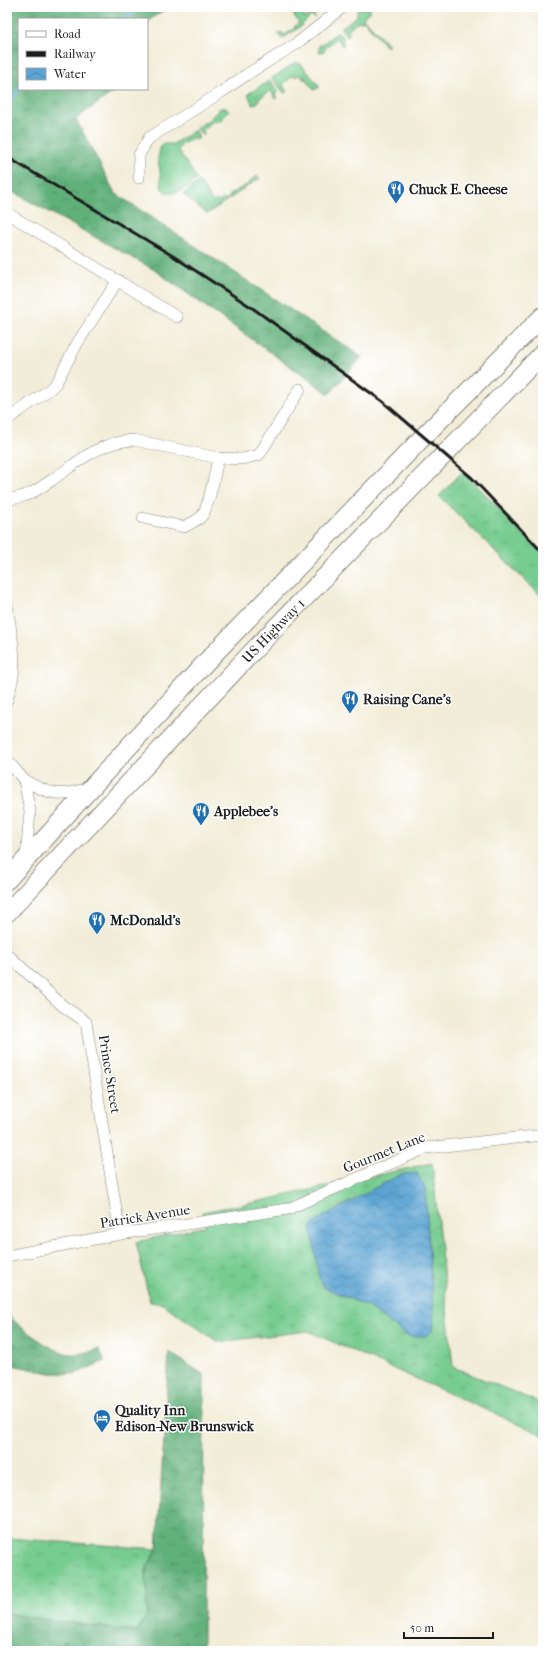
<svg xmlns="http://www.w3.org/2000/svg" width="550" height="1658" font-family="'IM FELL French Canon',serif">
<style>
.grass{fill:url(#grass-tufts);stroke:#4a7456}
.forest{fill:url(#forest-crowns);stroke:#3e664b}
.water{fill:url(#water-waves);stroke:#3c6078}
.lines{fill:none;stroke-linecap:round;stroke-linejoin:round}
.stream{stroke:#5ca4d3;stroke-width:3.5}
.minor-casing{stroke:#87847a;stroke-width:12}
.trunk-casing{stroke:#87847a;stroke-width:20}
.minor{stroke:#fff;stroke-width:11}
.trunk{stroke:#fff;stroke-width:18}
.rail{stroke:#1c1c1c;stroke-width:3}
.labels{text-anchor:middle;stroke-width:3;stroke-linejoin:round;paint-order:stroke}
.poi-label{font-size:14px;font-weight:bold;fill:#1c1c1c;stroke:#fff;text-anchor:start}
.street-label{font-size:14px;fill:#1c1c1c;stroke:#fff}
</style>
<defs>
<pattern id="grass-tufts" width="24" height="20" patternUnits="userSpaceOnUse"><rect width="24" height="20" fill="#77cc90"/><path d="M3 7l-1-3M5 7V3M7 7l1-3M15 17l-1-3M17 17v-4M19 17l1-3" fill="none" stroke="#66af7c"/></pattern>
<pattern id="forest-crowns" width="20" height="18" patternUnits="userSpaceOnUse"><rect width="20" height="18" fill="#61b07a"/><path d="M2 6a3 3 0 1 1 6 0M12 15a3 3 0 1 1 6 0" fill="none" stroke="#4f8e63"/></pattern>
<pattern id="water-waves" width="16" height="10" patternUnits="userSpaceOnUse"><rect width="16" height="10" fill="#5ca4d3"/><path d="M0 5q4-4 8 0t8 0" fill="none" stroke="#4b85aa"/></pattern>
</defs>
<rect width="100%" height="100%" fill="#fff"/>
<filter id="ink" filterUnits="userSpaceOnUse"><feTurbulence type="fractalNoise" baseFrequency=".025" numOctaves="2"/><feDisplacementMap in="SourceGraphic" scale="8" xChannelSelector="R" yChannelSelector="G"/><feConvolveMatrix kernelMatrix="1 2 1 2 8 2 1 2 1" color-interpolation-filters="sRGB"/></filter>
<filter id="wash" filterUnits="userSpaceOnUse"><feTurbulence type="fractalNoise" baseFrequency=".012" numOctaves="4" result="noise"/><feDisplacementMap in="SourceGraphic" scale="16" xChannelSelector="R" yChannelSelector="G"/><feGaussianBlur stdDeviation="0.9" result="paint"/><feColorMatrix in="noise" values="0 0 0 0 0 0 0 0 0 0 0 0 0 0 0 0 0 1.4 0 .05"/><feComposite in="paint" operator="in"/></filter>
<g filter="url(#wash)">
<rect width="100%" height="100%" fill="#f2edd8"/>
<!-- grass -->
<g class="grass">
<path d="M288,7H296L305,18L314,12L315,18L311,16L300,27L282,39L278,34L281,32L285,35L296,27H294L299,23Z"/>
<path d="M361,7H365L371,10L363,18L389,45L386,47L364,20L361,22L359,21L348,29L349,35L347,37L341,28L357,16V10Z"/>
<path d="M338,32L344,39L342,41L344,45L342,46L337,38L326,47L323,52H319V46Z"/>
<path d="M296,62L302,65L320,87L314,90L304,77V80L300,75L295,77L294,75L284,83L283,85L287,92L284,93L272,78Z"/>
<path d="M270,80L278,92L275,94L277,98L275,99L272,92L270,91L259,99L257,103L253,105L248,94Z"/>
<path d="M220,108H226L229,111L223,117L222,121H213L203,130L204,134L203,136L196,128L210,119Z"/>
<path d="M195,130L199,138L196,140L194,138L182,144L178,150L197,179C191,184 181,193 172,193C158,194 161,180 160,172C160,168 158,164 158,159C158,155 160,151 160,147L164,144H173Z"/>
<path d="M257,176L260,178L207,214L183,194L199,181L213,202L217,200L219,202L223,199L225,200L230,197L229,195L250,183V181Z"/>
<path d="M463,471L543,553V598L439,496Z"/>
<path d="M432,1163L453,1367L543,1404V1435L308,1331L218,1342L163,1304L150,1302L136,1242L205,1226L202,1212L256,1202Z"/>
<path d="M7,1538L157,1549L146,1570L147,1615L136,1632L7,1614Z"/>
</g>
<!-- forest -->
<g class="forest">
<path d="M7,7H168L147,22V19H19V89H111L113,92L76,119L115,193L362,357L329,394L153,269L7,189Z"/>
<path d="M7,1314C21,1328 51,1352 71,1354C80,1355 91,1351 99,1349L105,1361L75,1374L50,1373L7,1364Z"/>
<path d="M169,1352L204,1375L203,1651H7V1614L136,1632L147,1615L146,1570L157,1549Z"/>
</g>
<!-- water -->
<path class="water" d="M417,1173L425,1188L434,1324L432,1331L425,1336L414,1337L406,1335L367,1306L323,1287L318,1274L311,1226L323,1217L384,1183L403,1174Z"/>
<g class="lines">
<!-- stream -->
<g class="stream">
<path d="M123,19L142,7"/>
<path d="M7,105L19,88"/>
</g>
</g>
</g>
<g filter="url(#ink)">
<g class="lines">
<defs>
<g id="minor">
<path d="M139,178V155L149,138L223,91L246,75L296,44L343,7"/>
<path d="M7,213L177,317"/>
<path d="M7,420L50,389L56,383L78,342L118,280"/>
<path d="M7,500C15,498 23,497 31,493C38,490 45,484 52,480C79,461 99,442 134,440L218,458L242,459L259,455L300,389"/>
<path d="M143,518L184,527C189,524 196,521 201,517C208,510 216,469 218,458"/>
<path d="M7,605C10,628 16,653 13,676C12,684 9,692 7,700"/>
<path d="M7,760L24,780"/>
<path d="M26,858L30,811L24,780C49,795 60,797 89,788"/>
<path d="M7,954L63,1006L86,1022L120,1234"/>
<path d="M7,1256L120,1234L288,1209L426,1148L543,1135"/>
</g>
<g id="trunk">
<path d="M7,880L206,662L423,437L543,316"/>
<path id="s1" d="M7,913L256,648L543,353"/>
</g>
</defs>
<!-- minor casing -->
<use href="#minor" class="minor-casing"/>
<!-- trunk casing -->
<use href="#trunk" class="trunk-casing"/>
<!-- minor -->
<use href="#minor" class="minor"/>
<!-- trunk -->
<use href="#trunk" class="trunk"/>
<!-- rail -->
<path class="rail" d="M7,157L173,256L251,307L382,401L472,478L543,553"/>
</g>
</g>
<!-- icons -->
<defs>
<symbol id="restaurant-pin" viewBox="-11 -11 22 30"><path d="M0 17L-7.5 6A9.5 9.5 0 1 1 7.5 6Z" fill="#1f6fb2" stroke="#fff"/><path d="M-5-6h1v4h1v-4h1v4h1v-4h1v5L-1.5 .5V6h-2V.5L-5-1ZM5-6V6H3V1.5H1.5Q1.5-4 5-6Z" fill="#fff"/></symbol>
<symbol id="hotel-pin" viewBox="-11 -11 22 30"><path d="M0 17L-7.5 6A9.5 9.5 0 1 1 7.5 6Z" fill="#1f6fb2" stroke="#fff"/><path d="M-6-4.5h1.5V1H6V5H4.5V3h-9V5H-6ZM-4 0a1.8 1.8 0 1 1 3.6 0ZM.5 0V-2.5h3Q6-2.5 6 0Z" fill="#fff"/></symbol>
</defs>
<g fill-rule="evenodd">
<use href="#restaurant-pin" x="386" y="179" width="20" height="27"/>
<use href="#restaurant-pin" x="340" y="689" width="20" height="27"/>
<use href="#restaurant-pin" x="191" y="801" width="20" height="27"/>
<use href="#restaurant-pin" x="87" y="910" width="20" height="27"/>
<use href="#hotel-pin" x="92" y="1408" width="20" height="27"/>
</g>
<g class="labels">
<!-- poi labels -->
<g class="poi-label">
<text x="409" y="194">Chuck E. Cheese</text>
<text x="363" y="704">Raising Cane's</text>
<text x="214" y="816">Applebee's</text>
<text x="110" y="925">McDonald's</text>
<text x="115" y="1415">Quality Inn<tspan x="115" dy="16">Edison-New Brunswick</tspan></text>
</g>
<!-- street labels -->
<g class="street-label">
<text dy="5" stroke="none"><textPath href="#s1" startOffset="388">US Highway 1</textPath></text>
<text transform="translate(110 1074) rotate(81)" y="5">Prince Street</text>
<text transform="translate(384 1152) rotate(-22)" y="5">Gourmet Lane</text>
<text transform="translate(145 1216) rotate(-9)" y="5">Patrick Avenue</text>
</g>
</g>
<!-- margin -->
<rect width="550" height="1658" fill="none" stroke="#fff" stroke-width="24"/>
<!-- legend -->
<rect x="18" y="18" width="130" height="72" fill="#ffffff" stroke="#a4a4a4"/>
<rect x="26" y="31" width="20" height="6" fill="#ffffff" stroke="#a4a4a4"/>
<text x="54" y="38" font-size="12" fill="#1c1c1c">Road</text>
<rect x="26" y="51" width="20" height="6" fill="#1c1c1c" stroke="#a4a4a4"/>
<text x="54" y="58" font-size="12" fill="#1c1c1c">Railway</text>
<rect x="26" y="68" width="20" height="12" fill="url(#water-waves)" stroke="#a4a4a4"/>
<text x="54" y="78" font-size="12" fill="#1c1c1c">Water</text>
<!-- scale -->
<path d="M404 1632v6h89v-6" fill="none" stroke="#1c1c1c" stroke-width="2"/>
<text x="410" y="1632" font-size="12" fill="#1c1c1c" stroke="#ffffff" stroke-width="3" paint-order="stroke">50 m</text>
</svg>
